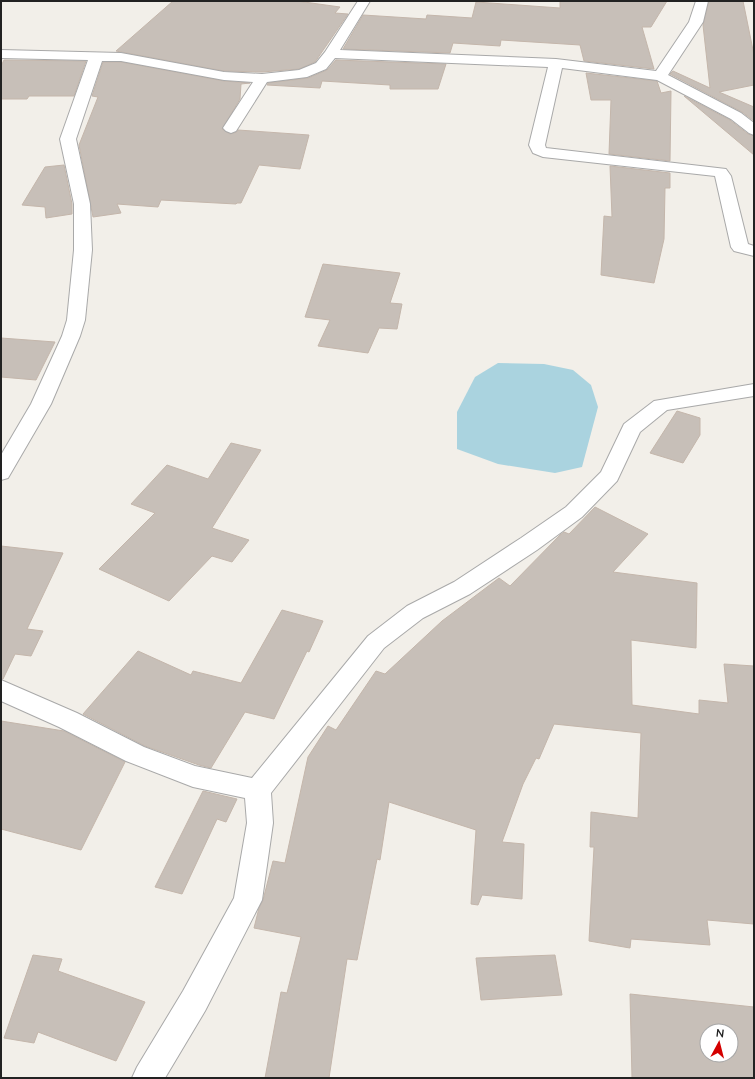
<svg xmlns="http://www.w3.org/2000/svg" width="755" height="1079" font-family="Mulish,sans-serif">
<style>
.water{fill:#aad3df}
.building{fill:#c7bfb8;stroke:#c4b6ab;fill-rule:evenodd}
.lines{fill:none;stroke-linecap:round;stroke-linejoin:round}
.minor-casing{stroke:#a9a9a9;stroke-width:2}
.minor{fill:#fff;fill-rule:evenodd}
</style>
<rect width="100%" height="100%" fill="#f2efe9"/>
<!-- water -->
<path class="water" d="M498,363L544,364L573,370L591,385L598,407L582,467L555,473L498,464L457,449V412L475,377Z"/>
<!-- building -->
<g class="building">
<path d="M173,1H297L340,7L335,13L348,14L315,62L299,69L262,72L224,71L116,51Z"/>
<path d="M560,1H667L651,27H642L654,69L584,61L580,45L501,40L500,46L453,43L450,53L343,49L363,15L426,19L427,15L472,18L476,2L560,8Z"/>
<path d="M709,1H743L754,55V85L719,92L754,107V121L742,112L670,74L673,71L710,88L703,25Z"/>
<path d="M4,60L86,61L74,96H29L27,99H1V66Z"/>
<path d="M336,60L446,64L438,89H390V85L322,81L320,88L267,85L268,83L308,78L327,70Z"/>
<path d="M103,62H121L224,81L250,83L241,84L240,99L222,129L230,134L237,132L238,130L309,135L300,169L259,165L241,203H237L236,204L161,200L158,207L117,204L121,213L93,217L79,145L98,97L92,96Z"/>
<path d="M586,73L657,81L661,93L671,91L670,161L609,154L611,100H591Z"/>
<path d="M684,96L730,120L748,134L754,136V155Z"/>
<path d="M64,165L72,204V214L46,218L45,207L22,205L45,167Z"/>
<path d="M610,166L670,173V188H665L664,239L654,283L601,275L604,216L612,217Z"/>
<path d="M323,264L400,273L390,303L402,304L397,329L379,328L368,353L318,346L330,320L305,317Z"/>
<path d="M1,338L55,342L36,380L1,377Z"/>
<path d="M677,411L700,418V435L683,463L650,453Z"/>
<path d="M231,443L261,450L212,528L249,540L232,562L212,556L169,601L99,569L155,513L131,504L167,465L208,479Z"/>
<path d="M595,507L648,534L613,572L697,583L696,648L631,640L632,705L699,714V700L728,703L724,664L754,666V924L707,920L710,945L631,939L630,948L589,941L594,847H590L591,812L638,818L641,733L554,724L539,759L536,758L523,784L502,842L524,844L522,899L482,895L478,905L471,904L476,830L389,802L380,860L377,859L357,960L347,959L329,1078H265L281,992L287,993L301,937L254,928L259,908L263,900L273,861L285,863L308,757L328,726L336,730L376,671L385,674L442,621L499,578L510,586L560,535L564,532L569,534Z"/>
<path d="M1,546L63,553L27,629L43,631L31,656L15,654L3,679H1Z"/>
<path d="M282,610L323,621L309,652L307,651L274,719L245,712L211,768L199,765L145,746L83,714L138,651L191,675L193,671L241,683Z"/>
<path d="M1,721L64,731L125,762L81,850L1,829Z"/>
<path d="M203,791L237,799L226,822L217,819L182,894L155,887Z"/>
<path d="M33,955L62,959L58,971L145,1002L116,1061L38,1032L34,1043L4,1038Z"/>
<path d="M555,955L562,995L481,1000L476,958Z"/>
<path d="M630,994L754,1007V1078H632ZM707,1031H731V1055H707Z"/>
</g>
<g class="lines">
<defs>
<g id="minor">
<path d="M358,1H370L340,50L556,59L656,71L689,22L696,1H708L703,22L668,75L741,113L754,123V135L749,133L731,119L657,80L562,68L545,145L546,148L726,169L731,176L748,244L754,246V256L734,251L731,247L715,176L543,157L533,153L529,145L548,67L335,58L326,69L307,77L267,82L236,131L231,133L226,131L223,128L253,82L224,80L121,61H102L76,139L90,204L92,250L85,320L80,336L51,404L8,478L1,480V455L31,404L62,336L67,320L74,250V204L60,139L88,60L1,58V50L121,53L224,72L262,74L299,70L316,63L325,52Z"/>
<path d="M754,384V396L667,410L640,432L617,481L582,517L537,550L470,594L423,618L384,648L271,793L273,823L262,900L205,1011L165,1078H132L137,1067L183,991L234,898L247,823L245,798L193,787L126,761L59,727L1,701V680L77,713L144,747L195,766L252,778L368,636L407,606L454,582L521,538L566,507L601,472L624,424L654,401Z"/>
</g>
</defs>
<!-- minor casing -->
<use href="#minor" class="minor-casing"/>
<!-- minor -->
<use href="#minor" class="minor"/>
</g>
<!-- border -->
<rect width="755" height="1079" fill="none" stroke="#222222" stroke-width="4"/>
<!-- north arrow -->
<g transform="translate(719 1043) rotate(7)"><circle r="19" fill="#ffffff" stroke="#a7a7a7"/>
<path d="M0-3L7 15L0 10L-7 15Z" fill="#d40000"/>
<text y="-6" font-size="11" font-weight="bold" text-anchor="middle" fill="#222222">N</text>
</g>
</svg>
